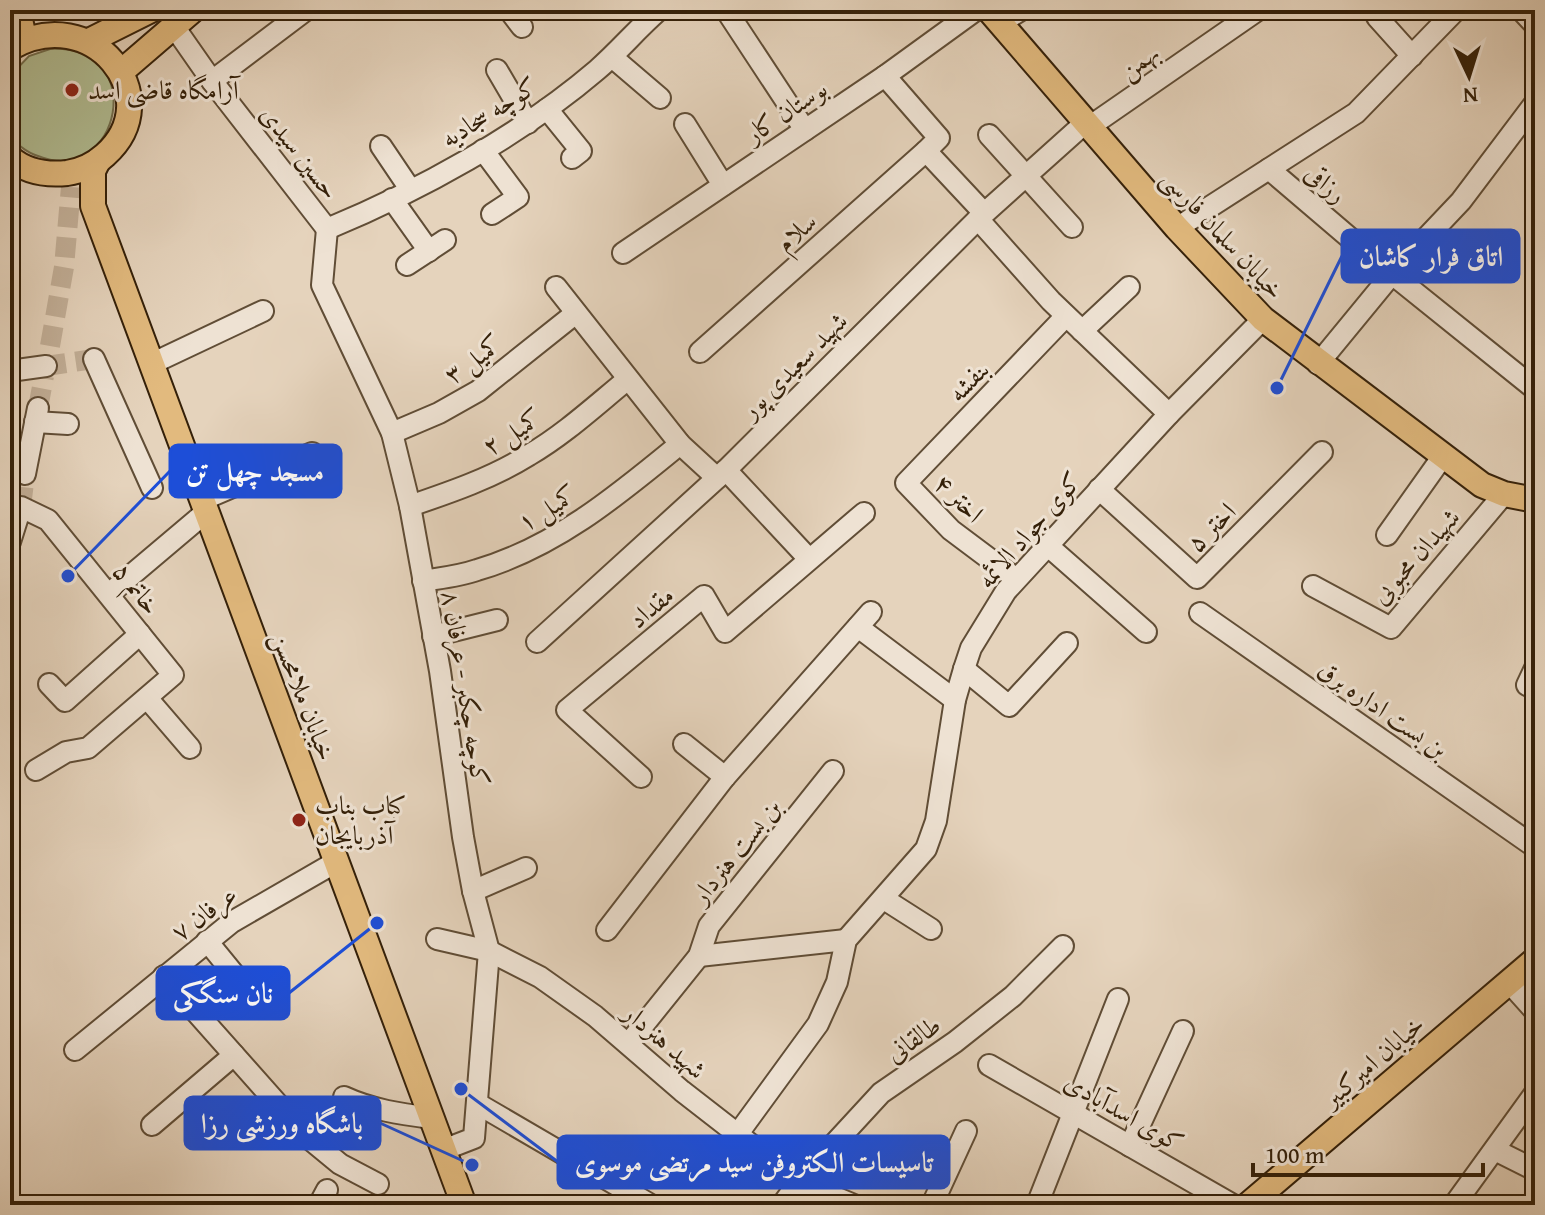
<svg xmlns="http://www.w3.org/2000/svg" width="1545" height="1215" font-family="'Gentium Book Plus',Amiri,serif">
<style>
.green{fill:#b1bd93;stroke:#726e4e;stroke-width:2}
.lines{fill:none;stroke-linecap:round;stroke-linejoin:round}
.minor-tunnel{stroke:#c2af98;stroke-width:20;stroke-dasharray:20 10;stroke-linecap:butt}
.minor-casing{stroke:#604d36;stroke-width:24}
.major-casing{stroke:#342009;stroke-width:28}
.minor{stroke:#eee2d3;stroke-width:20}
.major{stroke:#e2ba7e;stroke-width:24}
.poi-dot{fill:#8f2418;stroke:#eee2d3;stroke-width:3}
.labels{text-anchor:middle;stroke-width:6;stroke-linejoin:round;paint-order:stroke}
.street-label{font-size:26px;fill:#342009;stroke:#eee2d3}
.poi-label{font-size:26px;fill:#342009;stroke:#eee2d3;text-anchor:start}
.leader{fill:none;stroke:#1d4ed8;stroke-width:3}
.callout-dot{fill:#1d4ed8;stroke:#eee2d3;stroke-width:3}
.callout{fill:#1d4ed8;stroke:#1d4ed8;stroke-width:3}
.callout-label{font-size:28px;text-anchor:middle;font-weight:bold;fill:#fff}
</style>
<rect width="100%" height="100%" fill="#e5d3bc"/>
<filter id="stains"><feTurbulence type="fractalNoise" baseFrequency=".0025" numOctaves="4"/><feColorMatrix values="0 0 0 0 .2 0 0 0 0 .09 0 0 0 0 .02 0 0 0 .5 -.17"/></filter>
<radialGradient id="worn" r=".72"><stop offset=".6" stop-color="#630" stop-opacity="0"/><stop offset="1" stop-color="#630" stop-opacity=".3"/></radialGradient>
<!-- green -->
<path class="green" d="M50,49C151,44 120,189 38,156C28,153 13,143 10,133C6,120 10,91 10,76L29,56Z"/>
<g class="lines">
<!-- minor-tunnel -->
<g class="minor-tunnel">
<path d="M50,346L64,267L71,187"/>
<path d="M46,366L94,359"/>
<path d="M38,408L44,376"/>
<path d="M21,507L25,474"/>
</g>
<defs>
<g id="minor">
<path d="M509,10L522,27"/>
<path d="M726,10L805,130"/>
<path d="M1521,10L1535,25"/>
<path d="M1377,17L1412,56"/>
<path d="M1002,22L1021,10"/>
<path d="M175,28L212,81L327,229"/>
<path d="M612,57L660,98"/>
<path d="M497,70L528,123"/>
<path d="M885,76L939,138L926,151L984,213"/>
<path d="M212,81L306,10"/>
<path d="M547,109L581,151L572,158"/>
<path d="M685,124L723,185"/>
<path d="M1089,127L1258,10"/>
<path d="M989,135L1072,227"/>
<path d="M381,146L410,189"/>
<path d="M483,150L518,197L492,214"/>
<path d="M1269,169L1392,274L1535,389"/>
<path d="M392,199L429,251"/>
<path d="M978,219L1051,301L1169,414"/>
<path d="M1177,228L1356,113L1456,10"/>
<path d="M327,229L322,285L392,433L410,506L440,671L463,837L473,891L489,951L474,1138L443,1150"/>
<path d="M327,229C419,191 521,135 597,70C619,51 637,29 659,10"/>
<path d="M623,253L885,76L976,10"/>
<path d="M407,265L445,240"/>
<path d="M556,287L680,444L717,478"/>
<path d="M1082,331L1129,287"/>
<path d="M700,352L926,151"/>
<path d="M94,359L152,488"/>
<path d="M151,364L263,311"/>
<path d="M1318,364L1392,274L1461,201L1535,103"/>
<path d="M10,371L46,366"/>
<path d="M35,422L68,424"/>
<path d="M392,433L439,413L478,391L576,313"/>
<path d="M726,470L809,559"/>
<path d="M25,474L38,408"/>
<path d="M1099,489L1197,578L1322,452"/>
<path d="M202,500L312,453"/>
<path d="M410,506C451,492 492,478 529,455C565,434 596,405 628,379"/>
<path d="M1387,535L1443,456"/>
<path d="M10,542L21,507L48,520L173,675L88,748L66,752L36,770"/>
<path d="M1047,545L1146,632"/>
<path d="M1015,578L951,530L906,483L1066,316"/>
<path d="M423,581C441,578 460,576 477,570C556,547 618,495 680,444"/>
<path d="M1313,586L1391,628L1504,494"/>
<path d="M109,594L206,512"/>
<path d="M1200,613L1535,847"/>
<path d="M858,627L955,700"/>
<path d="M433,636L497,620"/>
<path d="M537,642L726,470L978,219L1085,123"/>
<path d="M1535,668L1527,685L1535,689"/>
<path d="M964,669L1009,706L1067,643"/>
<path d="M49,684L65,701L140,634"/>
<path d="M147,698L190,748"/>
<path d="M684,744L725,777"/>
<path d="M641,777L567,710L704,596L725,632L864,513"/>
<path d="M473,891L526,868"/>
<path d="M884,899L931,929"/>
<path d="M607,930L725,777L871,612"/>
<path d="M437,939L489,951L540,977L595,1016L682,1091L799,1182L854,1205"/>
<path d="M207,941L247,990"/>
<path d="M699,956L846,940"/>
<path d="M164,976L306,1136L340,1164L378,1184"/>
<path d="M1509,982L1535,1011"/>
<path d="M629,1043L699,956L709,926L833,771"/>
<path d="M75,1050L232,922L336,862"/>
<path d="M989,1065L1233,1205"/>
<path d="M344,1097C372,1110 401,1114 431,1118"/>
<path d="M478,1104L651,1205"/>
<path d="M152,1125L234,1055"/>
<path d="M737,1135L818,1024L837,982L846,940L926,849L936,821L955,700L964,669L971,648L1006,591L1169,414L1263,319"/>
<path d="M1130,1146L1183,1031"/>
<path d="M1495,1150L1535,1170"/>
<path d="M319,1205L327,1190"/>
<path d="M782,1205L799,1182L881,1093L955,1042L1013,996L1063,946"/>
<path d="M932,1205L966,1131"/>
<path d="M1037,1205L1118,999"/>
<path d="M1454,1205L1535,1093"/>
</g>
<g id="major">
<path d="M18,10L24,38"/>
<path d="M989,10L1177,228L1263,319L1482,485L1504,494L1535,500"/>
<path d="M91,40L151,10"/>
<path d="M10,48C92,0 170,97 105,155C95,164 81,171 67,173C47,175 26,172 10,158"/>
<path d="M121,72L193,10"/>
<path d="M98,161L93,171V206L464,1205"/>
<path d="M1248,1205L1535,960"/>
</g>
</defs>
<!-- minor casing -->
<use href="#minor" class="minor-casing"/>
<!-- major casing -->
<use href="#major" class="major-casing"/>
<!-- minor -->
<use href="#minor" class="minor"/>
<!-- major -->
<use href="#major" class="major"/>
</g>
<!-- markers -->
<g class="poi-dot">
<circle cx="72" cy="90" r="8"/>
<circle cx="299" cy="820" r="8"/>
</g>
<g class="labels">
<!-- street labels -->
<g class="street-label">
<text transform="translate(1139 61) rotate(-35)" y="9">بهمن</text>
<text transform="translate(786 111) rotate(-34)" y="9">بوستان کار</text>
<text transform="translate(489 112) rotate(-32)" y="9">کوچه سجادیه</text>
<text transform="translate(300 152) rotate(52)" y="9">حسین سیدی</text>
<text transform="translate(1326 183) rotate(40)" y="9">رزاقی</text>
<text transform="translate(796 232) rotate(-42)" y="9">سلام</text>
<text transform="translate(1223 234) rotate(47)" y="9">خیابان سلمان فارسی</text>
<text transform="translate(473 359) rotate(-35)" y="9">کمیل ۳</text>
<text transform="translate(794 365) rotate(-45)" y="9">شهید سعیدی پور</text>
<text transform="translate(968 381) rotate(-46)" y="9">بنفشه</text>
<text transform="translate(512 432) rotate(-31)" y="9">کمیل ۲</text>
<text transform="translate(959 498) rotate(44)" y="9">اختر ۴</text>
<text transform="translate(547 508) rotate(-30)" y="9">کمیل ۱</text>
<text transform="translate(1211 527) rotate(-45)" y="9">اختر ۵</text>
<text transform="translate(1029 530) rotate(-49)" y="9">کوی جواد الائمه</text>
<text transform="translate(1415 556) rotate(-48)" y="9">شهیدان محبوبی</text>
<text transform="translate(137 588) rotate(51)" y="9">خاتم ۵</text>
<text transform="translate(651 607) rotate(-40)" y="9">مقداد</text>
<text transform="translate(466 688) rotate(81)" y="9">کوچه چکبر - عرفان ۸</text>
<text transform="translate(304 696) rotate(69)" y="9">خیابان ملامحسن</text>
<text transform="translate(1383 709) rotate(35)" y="9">بن بست اداره برق</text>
<text transform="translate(736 851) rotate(-51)" y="9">بن بست هنردار</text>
<text transform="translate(204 913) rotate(-36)" y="9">عرفان ۷</text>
<text transform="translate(913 1039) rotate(-35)" y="9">طالقانی</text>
<text transform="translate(665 1041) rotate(41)" y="9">شهید هنردار</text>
<text transform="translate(1373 1061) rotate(-41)" y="9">خیابان امیرکبیر</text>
<text transform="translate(1124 1112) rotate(30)" y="9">کوی اسدآبادی</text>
</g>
<!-- poi labels -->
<g class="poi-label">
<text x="88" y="99">آرامگاه قاضی اسد</text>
<text x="315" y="814">کباب بناب<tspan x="315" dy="30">آذربایجان</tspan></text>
</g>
</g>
<!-- callouts -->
<path class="leader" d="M1277 388L1342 256M68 576L170 471M377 923L289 993M472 1165L380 1123M461 1089L558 1162"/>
<g class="callout-dot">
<circle cx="1277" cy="388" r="8"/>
<circle cx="68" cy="576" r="8"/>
<circle cx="377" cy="923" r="8"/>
<circle cx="472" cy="1165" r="8"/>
<circle cx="461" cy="1089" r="8"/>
</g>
<g class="callout">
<rect x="1342" y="230" width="177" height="52" rx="8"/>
<rect x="170" y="445" width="171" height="52" rx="8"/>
<rect x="157" y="967" width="132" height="52" rx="8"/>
<rect x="185" y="1097" width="195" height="52" rx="8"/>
<rect x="558" y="1136" width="391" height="52" rx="8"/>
</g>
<g class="callout-label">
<text x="1431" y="266">اتاق فرار کاشان</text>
<text x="255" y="481">مسجد چهل تن</text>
<text x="223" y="1003">نان سنگکی</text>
<text x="282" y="1133">باشگاه ورزشی رزا</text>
<text x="754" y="1172">تاسیسات الکتروفن سید مرتضی موسوی</text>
</g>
<!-- margin -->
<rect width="1545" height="1215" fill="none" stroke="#e5d3bc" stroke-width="40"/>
<rect x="12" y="12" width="1521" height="1191" fill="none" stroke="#342009" stroke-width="4"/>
<rect x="20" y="20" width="1505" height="1175" fill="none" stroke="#342009" stroke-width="2"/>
<!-- north arrow -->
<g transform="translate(1469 76) rotate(176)" stroke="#eee2d3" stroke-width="6" paint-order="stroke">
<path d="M0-6L14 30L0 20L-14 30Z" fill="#342009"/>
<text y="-12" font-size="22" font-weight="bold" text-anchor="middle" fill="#342009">N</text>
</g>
<!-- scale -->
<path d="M1253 1163v12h230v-12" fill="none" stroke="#342009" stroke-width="4"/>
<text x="1265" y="1163" font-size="24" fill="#342009" stroke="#eee2d3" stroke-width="6" paint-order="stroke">100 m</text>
<rect width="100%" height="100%" filter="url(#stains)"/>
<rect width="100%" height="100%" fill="url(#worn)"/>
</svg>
